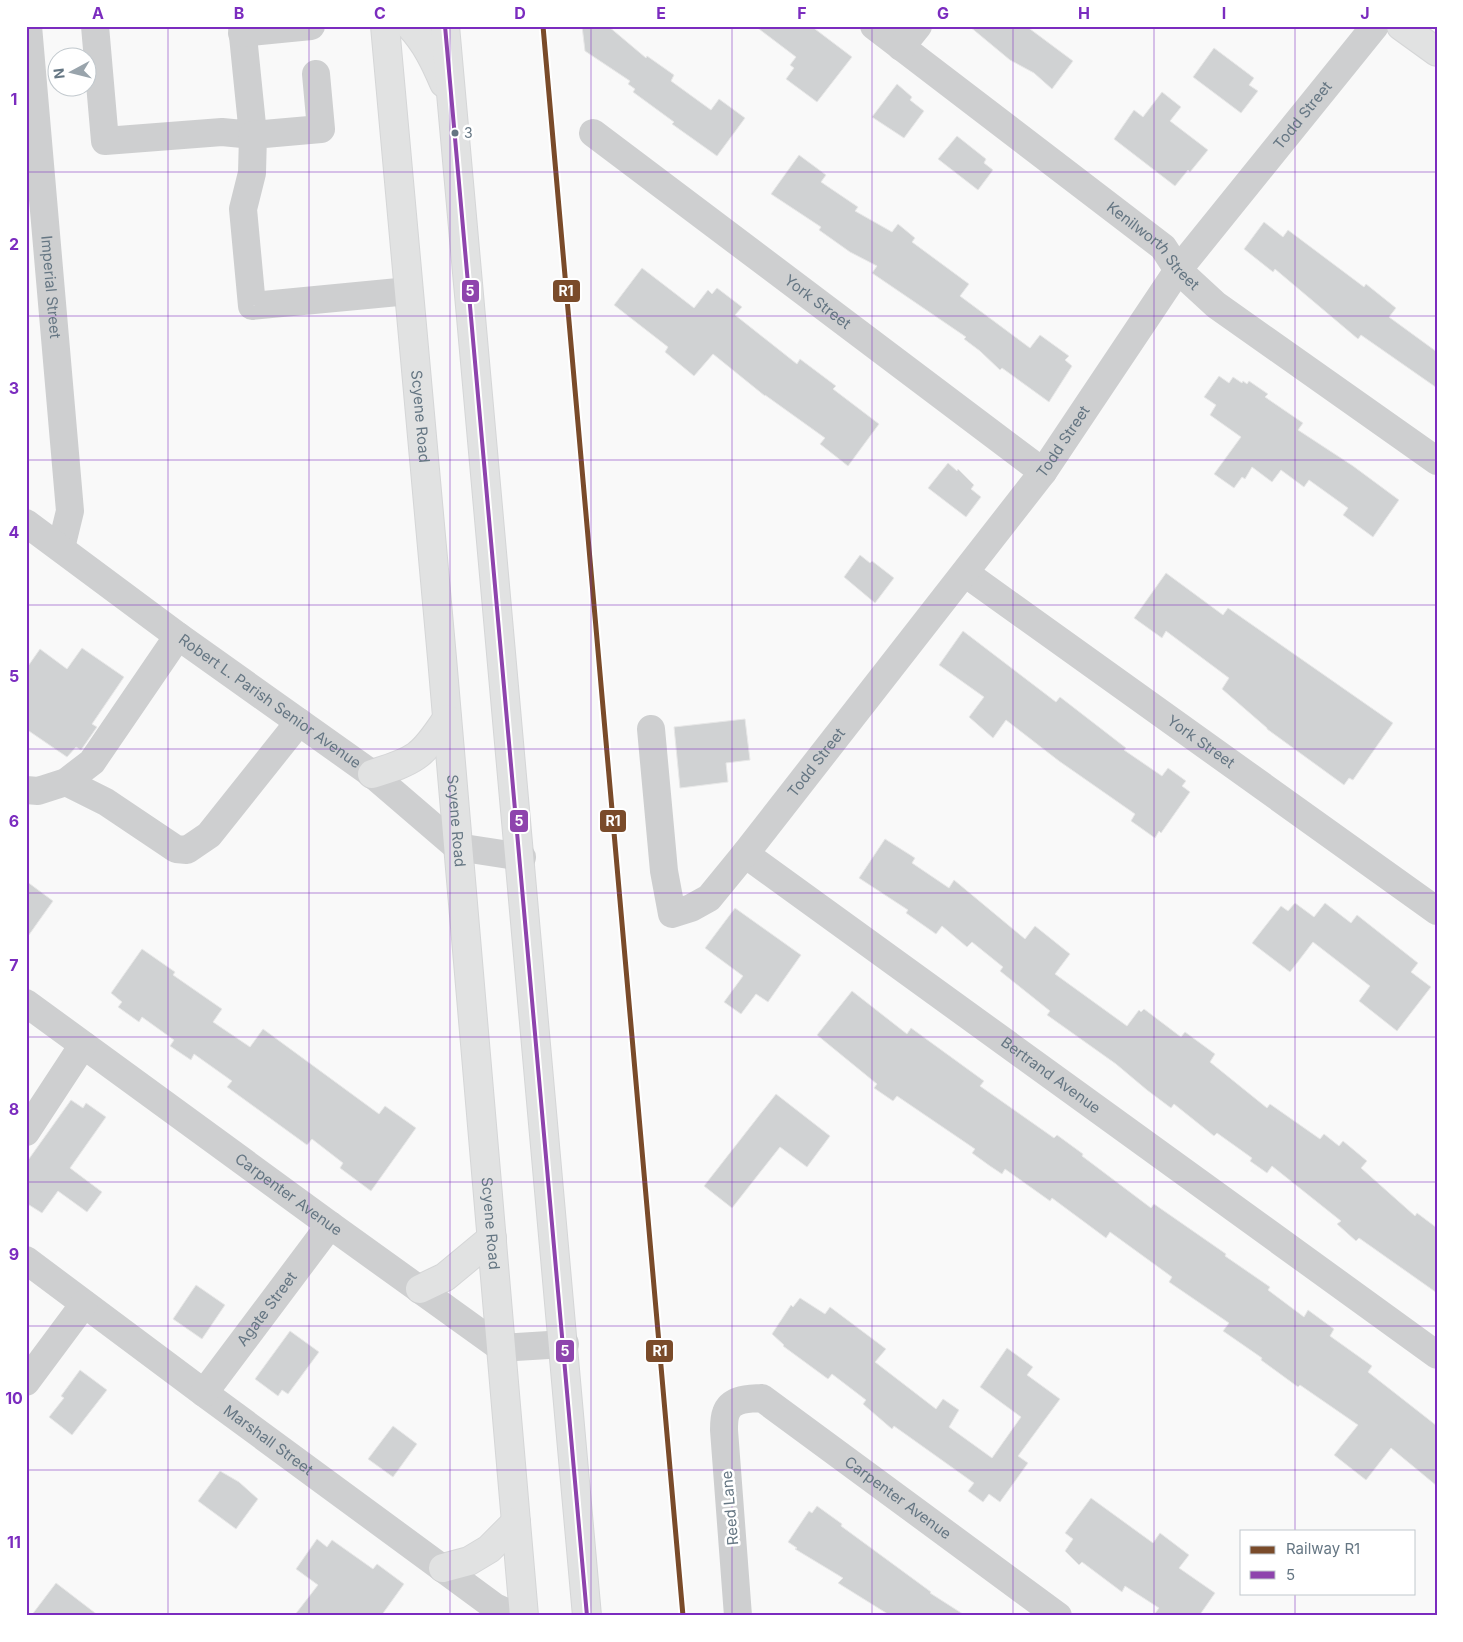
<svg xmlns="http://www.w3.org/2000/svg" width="1463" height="1642" font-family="Inter,sans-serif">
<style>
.building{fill:#d0d2d3;stroke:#e8e8e8}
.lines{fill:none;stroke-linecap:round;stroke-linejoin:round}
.major-casing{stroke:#d5d6d7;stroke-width:30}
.minor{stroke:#cecfd0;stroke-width:28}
.major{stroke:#e1e2e2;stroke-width:28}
.bus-1-casing{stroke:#fff;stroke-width:8}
.bus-1{stroke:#8e44ad;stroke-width:4}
.rail-1-casing{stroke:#fff;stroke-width:9}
.rail-1{stroke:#7a4b2a;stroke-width:5}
.grid{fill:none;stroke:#7b2cbf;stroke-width:1;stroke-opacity:0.55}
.bus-dot{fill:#657683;stroke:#fff;stroke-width:2}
.labels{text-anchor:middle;stroke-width:5;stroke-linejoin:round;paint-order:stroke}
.bus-label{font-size:14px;fill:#657683;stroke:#fff;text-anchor:start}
.street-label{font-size:15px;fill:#657683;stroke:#fff}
.line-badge{stroke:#fff;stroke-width:2}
.badge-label{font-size:14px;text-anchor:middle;font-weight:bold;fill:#fff}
.neatline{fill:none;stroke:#7b2cbf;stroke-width:2}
.grid-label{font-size:16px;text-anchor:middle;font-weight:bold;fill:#7b2cbf}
</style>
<rect width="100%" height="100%" fill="#f9f9f9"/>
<!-- building -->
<g class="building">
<path d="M582,26H608L646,58L647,56L674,75L671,81L711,110L719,99L745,118L717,156L672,124L674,122L633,92L635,89L628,84L630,81L585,51Z"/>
<path d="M755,26H811L852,57L817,102L786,79L794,68L790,65L796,57Z"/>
<path d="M969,26H1026L1073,61L1052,89L1034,73L1010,60Z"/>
<path d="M1214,48L1254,78L1249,85L1258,91L1241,113L1193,77Z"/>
<path d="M897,84L912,97L910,100L924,111L904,138L872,117Z"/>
<path d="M1162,92L1181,107L1170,121L1208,150L1190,172L1188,170L1175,186L1114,139L1134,110L1143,117Z"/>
<path d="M957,136L986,159L984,163L993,170L978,190L938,159Z"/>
<path d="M799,155L826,175L821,182L858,207L855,211L892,232L898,224L915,238L912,242L969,284L960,296L1030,348L1040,335L1069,356L1065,360L1072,366L1049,402L1002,368L1000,370L980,351L964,339L966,337L872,273L877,266L850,252L819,230L821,227L771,194Z"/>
<path d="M1264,222L1283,237L1288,230L1364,287L1366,284L1396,308L1389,317L1437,352V388L1361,335L1358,339L1275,269L1273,272L1244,249Z"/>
<path d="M642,268L694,308L708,290L712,294L717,288L742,307L735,315L797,364L800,359L836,386L833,389L879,424L848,466L820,444L825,438L765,395V396L713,354L694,376L665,352L668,347L614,305Z"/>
<path d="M1219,376L1229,383L1233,377L1242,383L1243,381L1247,384L1249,381L1268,394L1265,397L1303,423L1298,430L1353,466L1399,500L1373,537L1343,515L1348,508L1309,480L1304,487L1281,470L1272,482L1252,467L1245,479L1242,477L1234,488L1214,474L1241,437L1210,415L1216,405L1204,397Z"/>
<path d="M948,463L957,471L958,469L974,485L971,489L981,497L966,517L928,488Z"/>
<path d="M860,555L870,563L872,561L894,578L875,603L844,577Z"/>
<path d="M1166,573L1223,615L1228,608L1393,723L1353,780L1349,778L1344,785L1267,729V728L1222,689L1229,678L1166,631L1162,638L1134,618Z"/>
<path d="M963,631L1056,702L1060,697L1126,748L1124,750L1162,776L1168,768L1186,781L1182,786L1190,792L1161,833L1159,831L1155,838L1131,821L1135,814L1059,761L1006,720L993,738L969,717L984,697L939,665Z"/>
<path d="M82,648L124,677L92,724L97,727L81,750L76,747L67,757L26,729V669L40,649L67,669Z"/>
<path d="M745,719L750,760L726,763L728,782L680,788L674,727Z"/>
<path d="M885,839L915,858L912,863L949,888L954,880L1025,939L1035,926L1070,954L1055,974L1127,1026L1139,1010L1141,1012L1144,1009L1181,1037L1185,1032L1215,1054L1210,1062L1267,1108L1270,1104L1320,1139L1324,1134L1339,1146L1343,1141L1367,1161L1361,1168L1415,1216L1417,1213L1437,1228V1293L1359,1238L1356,1241L1337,1224L1341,1221L1272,1166L1267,1173L1250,1161L1252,1158L1217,1133L1214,1136L1174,1104L1171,1108L1147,1090L1116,1064L1047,1015L1050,1011L1000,971L1003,967L972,942L967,947L942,926L936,934L906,913L908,910L859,878Z"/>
<path d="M26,881L53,901L26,939Z"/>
<path d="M1295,903L1314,917L1325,903L1351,923L1357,915L1418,963L1411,972L1431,987L1397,1031L1359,1001L1370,986L1313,942L1290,972L1252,943L1281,906L1288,911Z"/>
<path d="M735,908L801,955L768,1002L756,994L741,1014L724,1002L743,976L705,948Z"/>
<path d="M142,949L175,972L173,975L222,1009L213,1022L250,1047L263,1029L379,1114L385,1106L416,1128L371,1191L340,1168L343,1163L312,1139L307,1145L227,1087L232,1081L194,1054L191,1060L170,1046L174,1040L142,1017L139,1022L118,1007L122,1002L111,993Z"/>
<path d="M852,991L907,1034L911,1028L984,1081L980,1086L1054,1138L1057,1135L1083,1154L1082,1156L1151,1208L1154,1204L1226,1254L1225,1256L1270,1287L1268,1290L1304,1317L1308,1310L1334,1329L1330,1336L1372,1366L1368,1372L1437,1426V1486L1391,1448L1366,1480L1334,1455L1358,1425L1300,1385L1298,1387L1261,1360L1262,1358L1223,1331L1229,1323L1169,1282L1172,1277L1110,1232L1106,1238L1052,1198L1050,1201L1005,1169L1002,1174L990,1166L972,1153L975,1149L897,1096L893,1101L874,1088L877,1084L817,1035Z"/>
<path d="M776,1094L830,1136L807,1167L780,1147L732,1208L704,1186Z"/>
<path d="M71,1100L83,1108L86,1103L106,1117L70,1168L102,1192L87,1212L58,1191L42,1213L26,1203V1163Z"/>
<path d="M196,1285L225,1305L202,1339L173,1319Z"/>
<path d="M800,1298L825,1314L830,1307L886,1349L875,1362L936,1409L943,1399L959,1410L949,1427L992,1458L1021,1417L980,1387L1007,1348L1033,1367L1027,1375L1060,1399L1018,1456L1028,1463L1000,1502L989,1494L983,1502L968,1491L974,1483L894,1426L892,1429L863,1404L866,1400L832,1374L828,1379L783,1346L784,1345L772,1334L791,1305L793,1307Z"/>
<path d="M290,1331L319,1352L288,1394L282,1390L278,1396L255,1379Z"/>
<path d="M80,1370L107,1390L72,1435L49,1417L64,1398L61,1396Z"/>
<path d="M393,1426L417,1444L393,1477L368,1459Z"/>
<path d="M220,1471L239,1482L258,1499L236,1529L198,1501Z"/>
<path d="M1091,1498L1153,1543L1160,1533L1189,1555L1179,1568L1215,1593L1199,1616H1153L1159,1608L1125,1586L1122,1592L1082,1562L1079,1565L1065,1551L1073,1539L1065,1533Z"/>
<path d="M817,1506L842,1524L841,1526L931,1592L930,1593L966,1616H891L838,1583L843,1578L795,1549L797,1548L788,1542L809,1511L812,1513Z"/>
<path d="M317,1539L327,1547L332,1540L373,1569L377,1564L404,1584L381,1616H294L318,1585L296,1569Z"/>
<path d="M56,1583L99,1616H31Z"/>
</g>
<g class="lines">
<defs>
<g id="major">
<path id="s12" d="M385,26L442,658L524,1616"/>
<path d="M410,26C426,43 435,62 444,83"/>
<path d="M445,26C496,556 544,1086 587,1616"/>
<path d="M1401,26L1437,52"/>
<path d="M372,774C387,769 403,765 416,756C429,747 438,731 447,719"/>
<path d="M420,1289L445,1277L492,1238"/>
<path d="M443,1568L469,1561L489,1549L516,1522"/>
</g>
</defs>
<!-- major casing -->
<use href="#major" class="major-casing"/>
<!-- minor -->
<g class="minor">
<path id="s1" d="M28,26L70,511L61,548"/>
<path d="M95,26L105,141L222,132L253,135L242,26"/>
<path id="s2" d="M874,26L1163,247L1178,270L1216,305L1437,461"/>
<path d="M242,33L311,26"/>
<path d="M901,47L918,26"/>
<path d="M316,74L321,129L253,135L252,173L243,209L252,306L409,291"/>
<path id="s3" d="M593,133L1043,472"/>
<path id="s4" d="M26,523L178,636L372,774L457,847L522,857"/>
<path id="s5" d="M965,573L1437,911"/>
<path id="s6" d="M651,729L664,871L672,914L691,908L709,898L745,854L1437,1355"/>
<path d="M66,782L106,802L176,849L187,850L209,835L299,722"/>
<path d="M26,790L38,791L66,782L92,762L178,636"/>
<path id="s7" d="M745,854L1043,472L1178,270L1375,26"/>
<path id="s8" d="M26,1003L330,1225L501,1348L565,1344"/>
<path d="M26,1132L83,1045"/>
<path id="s9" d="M26,1260L204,1393L495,1607L515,1616"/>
<path d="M26,1382L84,1304"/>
<path id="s10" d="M204,1393L330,1225"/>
<path id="s11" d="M738,1616L724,1430C724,1425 724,1418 726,1413C731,1398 749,1399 762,1398L1058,1616"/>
</g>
<!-- major -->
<use href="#major" class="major"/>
<defs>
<path id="bus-1" d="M445,26C496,556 544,1086 587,1616"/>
</defs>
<!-- bus-1 casing -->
<use href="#bus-1" class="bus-1-casing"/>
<!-- bus-1 -->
<use href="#bus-1" class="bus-1"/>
<defs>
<path id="rail-1" d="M543,26L683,1616"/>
</defs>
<!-- rail-1 casing -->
<use href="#rail-1" class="rail-1-casing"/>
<!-- rail-1 -->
<use href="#rail-1" class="rail-1"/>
</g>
<!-- grid -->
<path class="grid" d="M168,26V1616M309,26V1616M450,26V1616M591,26V1616M732,26V1616M872,26V1616M1013,26V1616M1154,26V1616M1295,26V1531M26,172H1437M26,316H1437M26,460H1437M26,605H1437M26,749H1437M26,893H1437M26,1037H1437M26,1182H1437M26,1326H1437M26,1470H1437M1295,1593V1616"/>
<!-- markers -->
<circle class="bus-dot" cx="455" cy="133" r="4.5"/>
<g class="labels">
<!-- bus labels -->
<g class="bus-label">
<text x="464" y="138">3</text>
</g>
<!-- street labels -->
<g class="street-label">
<text dy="5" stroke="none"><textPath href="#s7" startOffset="926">Todd Street</textPath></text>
<text dy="5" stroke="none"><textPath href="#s2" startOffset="356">Kenilworth Street</textPath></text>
<text dy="5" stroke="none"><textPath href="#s1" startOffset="262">Imperial Street</textPath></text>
<text dy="5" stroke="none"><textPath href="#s3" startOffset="281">York Street</textPath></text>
<text dy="5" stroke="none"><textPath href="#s12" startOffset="392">Scyene Road</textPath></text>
<text dy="5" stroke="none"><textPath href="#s7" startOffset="521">Todd Street</textPath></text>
<text dy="5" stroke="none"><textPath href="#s4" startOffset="302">Robert L. Parish Senior Avenue</textPath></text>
<text dy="5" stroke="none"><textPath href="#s5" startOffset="290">York Street</textPath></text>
<text dy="5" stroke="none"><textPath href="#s7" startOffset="116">Todd Street</textPath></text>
<text dy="5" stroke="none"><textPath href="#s12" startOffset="798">Scyene Road</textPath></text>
<text dy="5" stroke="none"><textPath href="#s6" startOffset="661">Bertrand Avenue</textPath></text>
<text dy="5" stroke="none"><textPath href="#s8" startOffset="325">Carpenter Avenue</textPath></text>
<text dy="5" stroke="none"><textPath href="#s12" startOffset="1202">Scyene Road</textPath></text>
<text dy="5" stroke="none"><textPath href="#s10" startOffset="105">Agate Street</textPath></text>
<text dy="5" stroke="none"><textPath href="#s9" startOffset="302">Marshall Street</textPath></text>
<text dy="5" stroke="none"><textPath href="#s11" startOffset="414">Carpenter Avenue</textPath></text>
<text transform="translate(730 1508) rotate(-95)" y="5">Reed Lane</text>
</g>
</g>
<g class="line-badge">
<rect x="461" y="279" width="19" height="24" rx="5" fill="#8e44ad"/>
<rect x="552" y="279" width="29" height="24" rx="5" fill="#7a4b2a"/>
<rect x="509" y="809" width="20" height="24" rx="5" fill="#8e44ad"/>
<rect x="599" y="809" width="28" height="24" rx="5" fill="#7a4b2a"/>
<rect x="555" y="1339" width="20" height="24" rx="5" fill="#8e44ad"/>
<rect x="645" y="1339" width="29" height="24" rx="5" fill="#7a4b2a"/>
</g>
<g class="badge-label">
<text x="470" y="296">5</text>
<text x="566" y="296">R1</text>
<text x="519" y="826">5</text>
<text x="613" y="826">R1</text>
<text x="565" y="1356">5</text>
<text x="660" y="1356">R1</text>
</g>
<!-- border -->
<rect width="1463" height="1642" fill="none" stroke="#ffffff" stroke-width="55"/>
<!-- legend -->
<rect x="1240" y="1530" width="175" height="65" fill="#ffffff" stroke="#c1c8cd"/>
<rect x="1250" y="1546" width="25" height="8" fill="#7a4b2a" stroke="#c1c8cd"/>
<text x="1286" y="1554" font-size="15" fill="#657683">Railway R1</text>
<rect x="1250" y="1571" width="25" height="8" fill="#8e44ad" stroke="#c1c8cd"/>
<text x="1286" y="1580" font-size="15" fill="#657683">5</text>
<!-- north arrow -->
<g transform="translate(72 72) rotate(263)"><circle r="24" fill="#ffffff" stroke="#c1c8cd"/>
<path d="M0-4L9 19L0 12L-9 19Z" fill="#99a4ac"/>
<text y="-8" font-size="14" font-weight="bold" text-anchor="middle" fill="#657683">N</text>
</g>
<rect x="28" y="28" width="1408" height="1586" class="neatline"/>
<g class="grid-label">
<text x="98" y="19">A</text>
<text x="239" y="19">B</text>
<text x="380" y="19">C</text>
<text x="520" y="19">D</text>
<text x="661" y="19">E</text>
<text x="802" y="19">F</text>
<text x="943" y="19">G</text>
<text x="1084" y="19">H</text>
<text x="1224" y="19">I</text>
<text x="1365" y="19">J</text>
<text x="14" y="105">1</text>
<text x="14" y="250">2</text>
<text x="14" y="394">3</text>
<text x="14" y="538">4</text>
<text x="14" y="682">5</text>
<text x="14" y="827">6</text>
<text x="14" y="971">7</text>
<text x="14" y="1115">8</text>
<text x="14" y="1260">9</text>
<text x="14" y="1404">10</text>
<text x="14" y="1548">11</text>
</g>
</svg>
